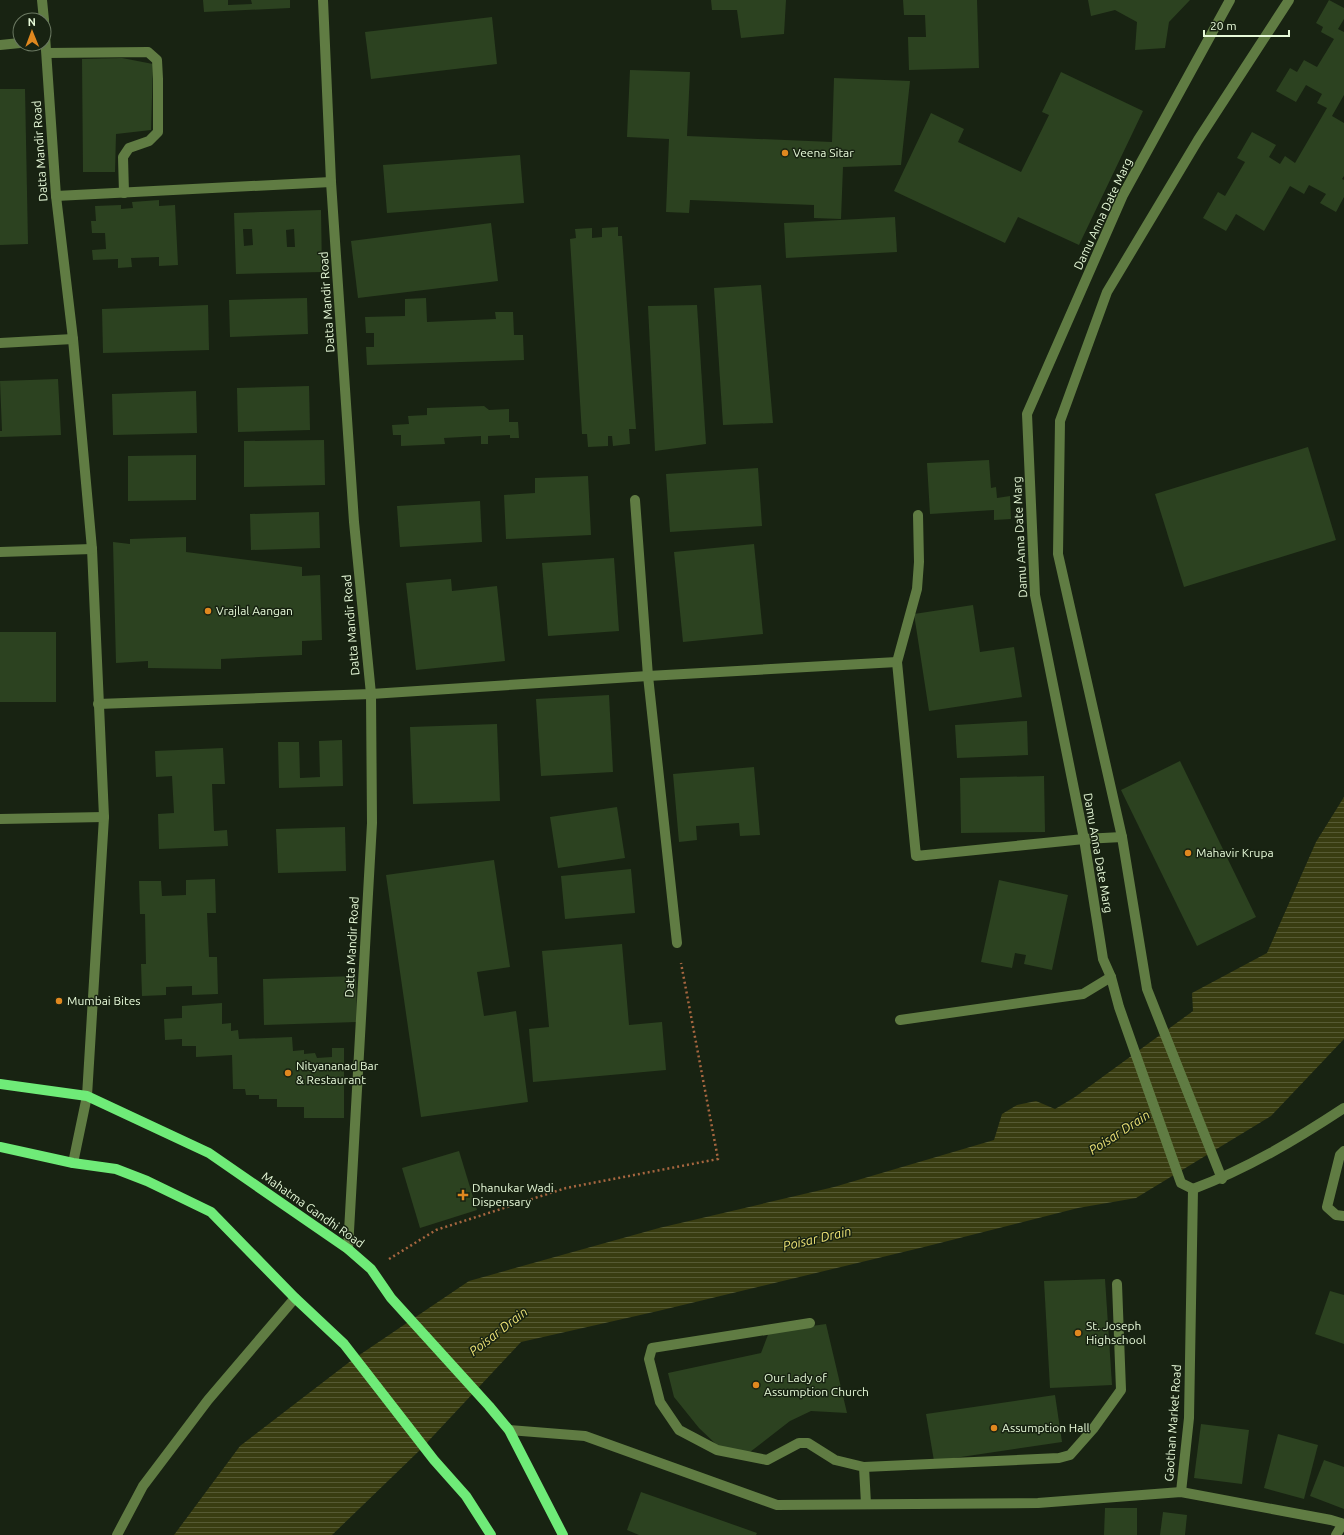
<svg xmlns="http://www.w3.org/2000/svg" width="1344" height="1535" font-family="Ubuntu,sans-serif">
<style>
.water{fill:url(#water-rules)}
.building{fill:#2c4220;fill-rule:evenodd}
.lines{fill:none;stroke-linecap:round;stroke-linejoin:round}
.path{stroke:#a76740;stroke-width:2.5;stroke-dasharray:2 3;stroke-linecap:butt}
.minor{stroke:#607c43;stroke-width:10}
.major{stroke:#6feb78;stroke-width:10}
.poi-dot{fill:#e0881f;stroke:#182312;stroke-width:1.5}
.labels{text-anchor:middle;stroke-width:3;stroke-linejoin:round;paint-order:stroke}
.street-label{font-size:12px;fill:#e7fad9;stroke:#182312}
.poi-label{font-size:12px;fill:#e7fad9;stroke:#182312;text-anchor:start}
.water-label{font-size:13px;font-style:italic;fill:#ece175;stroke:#182312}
</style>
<defs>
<pattern id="water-rules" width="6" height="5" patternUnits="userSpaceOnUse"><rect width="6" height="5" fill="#393d11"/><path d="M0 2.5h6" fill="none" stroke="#565a33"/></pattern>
</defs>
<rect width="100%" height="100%" fill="#182312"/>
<!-- water -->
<path class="water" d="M1344,797V1039L1271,1116L1136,1198L1078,1208L924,1247L658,1311L521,1342L420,1450L332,1535H174L240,1446L352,1360L469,1281L659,1228L834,1187L994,1140L1002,1114L1017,1105L1036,1101L1055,1109L1075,1097L1193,1011L1192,993L1267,953L1316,842Z"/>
<!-- building -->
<g class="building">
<path d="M203,0H228V5L252,4L251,0H290V8L204,12Z"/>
<path d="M711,0H786L784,34L741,38L737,10H712Z"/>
<path d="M903,0H977L979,68L909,70L908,37H926L925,15H904Z"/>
<path d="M1088,0H1190L1169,22L1165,48L1135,50L1137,22L1115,10L1091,16Z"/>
<path d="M1329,0L1344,8V19L1338,29L1344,32V95L1332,116L1344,123V176L1342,179L1344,180V197L1336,212L1320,203L1326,194L1309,185L1304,194L1290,186L1264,231L1236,214L1226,231L1203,218L1218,192L1225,196L1245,162L1237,158L1252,132L1276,145L1269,157L1280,164L1285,156L1295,163L1327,108L1317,103L1322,94L1306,85L1296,102L1276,91L1290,68L1297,72L1304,60L1317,67L1334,39L1321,32L1323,27L1316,23Z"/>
<path d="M492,17L497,64L371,79L365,32Z"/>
<path d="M122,58L153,64L151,130L116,134L115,172H83L82,59Z"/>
<path d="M630,70L690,72L687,136L832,142L834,78L910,81L901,165L843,167L841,219L814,218V205L690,200L689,213L666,212L669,139L627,137Z"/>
<path d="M1061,72L1143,111L1079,245L1018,217L1005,243L894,191L931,113L964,129L958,142L1021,172L1049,115L1042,112Z"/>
<path d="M0,89H25L28,244L0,245Z"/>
<path d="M520,155L524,203L387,213L383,165Z"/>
<path d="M159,200V206L175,205L178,265L159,266V257L131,258L132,267L118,268V259L93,260L92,250L106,249L105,233H92L91,221H96L95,206L121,205V209L133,208L132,202Z"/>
<path d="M321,210L322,272L236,274L234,213ZM243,229H252L253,245L244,246ZM294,229L295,247H287L286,230Z"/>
<path d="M895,217L897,252L786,258L784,223Z"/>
<path d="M491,223L498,281L358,298L351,241Z"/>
<path d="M618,227V236H622L636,429H629L630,444L613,446L612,436H608V446L588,447L587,434H582L570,239L576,238L575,229L592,228V238L602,237V228Z"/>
<path d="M761,285L773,423L723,425L714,288Z"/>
<path d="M307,298L308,334L230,337L229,300Z"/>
<path d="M426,298L427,322L496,319L495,312H513L514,335H523L524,360L367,365L366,347H374V333H366L365,317L405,316V299Z"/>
<path d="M208,305L209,350L103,353L102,309Z"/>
<path d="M697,305L706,444L655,451L648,306Z"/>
<path d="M58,379L61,435L0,437V431H2L0,381Z"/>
<path d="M309,386L310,430L238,432L237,388Z"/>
<path d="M196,391L197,433L113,435L112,394Z"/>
<path d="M484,406L489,410L509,409V422H518L519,438H510V435L488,436V444H481V436L444,438L445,444L401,446V435H393L392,425L409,424L408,416L427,415V408Z"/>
<path d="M324,440L325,485L244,487V441Z"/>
<path d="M1308,447L1336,540L1184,587L1155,494Z"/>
<path d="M196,455V500L128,501V456Z"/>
<path d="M989,460L991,488L996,487L997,498L1010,496L1011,519L994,520V510L930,514L927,463Z"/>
<path d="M758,468L762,526L670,532L666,474Z"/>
<path d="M588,476L591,535L506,539L504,495L535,493V478Z"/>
<path d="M480,501L482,542L400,547L397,506Z"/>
<path d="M319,512L320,548L251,550L250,514Z"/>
<path d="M186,537V552L302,567V576L320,575L322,640L302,641V655L221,659V669L148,668V661L116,663L113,542L130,544V539Z"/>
<path d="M754,544L763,634L683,642L674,552Z"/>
<path d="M614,558L619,631L548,636L542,563Z"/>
<path d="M451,579L452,591L497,586L505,661L416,670L406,583Z"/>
<path d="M973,605L980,652L1014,647L1022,697L929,711L914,614Z"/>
<rect x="0" y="632" width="56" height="70"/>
<path d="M609,695L613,772L541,776L536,699Z"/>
<path d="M1027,721L1028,755L957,758L955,725Z"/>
<path d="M497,724L500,801L413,804L410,727Z"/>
<path d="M342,740L343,786L279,788L278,742H299L300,778L320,777L319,741Z"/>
<path d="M223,748L225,784H212L214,831L227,830L228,846L159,849L158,814L174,813L172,776L156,777L155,751Z"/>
<path d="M1180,761L1256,917L1197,946L1121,790Z"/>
<path d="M754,767L760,835L740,836L739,823L696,826L697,840L679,842L673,774Z"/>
<path d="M1044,776L1045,832L961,833L960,778Z"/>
<path d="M617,807L625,858L558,868L550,817Z"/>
<path d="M345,827L346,871L278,873L276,829Z"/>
<path d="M494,860L510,967L477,972L484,1016L516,1011L528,1102L421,1117L386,875Z"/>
<path d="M631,869L635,913L565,919L561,876Z"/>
<path d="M215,879L216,913H207L209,957H217L218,994L192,995V986L166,987V995L142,996L141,964H146L145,914H140L139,881H161L162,896L186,895V880Z"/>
<path d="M999,880L1068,895L1052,970L1024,964L1026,955L1015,953L1012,968L981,962Z"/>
<path d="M622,944L629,1025L662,1022L666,1070L533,1082L529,1029L549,1027L542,951Z"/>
<path d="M356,976L357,1022L264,1025L263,979Z"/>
<path d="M222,1003V1024L231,1023V1031L238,1030L239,1039L292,1037L293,1051L304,1050V1054L315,1053L317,1058L332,1057V1048H344V1118H304V1107H277V1099H259V1095H246L245,1089H233L232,1055L196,1057V1046H182V1039L165,1040L164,1019L182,1018V1006Z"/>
<path d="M459,1151L477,1210L420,1228L402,1168Z"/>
<path d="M1105,1279L1112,1385L1050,1388L1044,1281Z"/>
<path d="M1330,1291L1344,1295V1344L1315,1334Z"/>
<path d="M826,1324L847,1413L811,1411L790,1421L750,1452L720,1448L699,1428L674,1397L668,1373L761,1353L769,1332Z"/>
<path d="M1055,1395L1062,1442L934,1461L926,1414Z"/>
<path d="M1201,1424L1249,1430L1242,1484L1194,1478Z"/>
<path d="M1278,1434L1318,1445L1304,1499L1264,1488Z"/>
<path d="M1324,1460L1344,1467V1509L1310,1496Z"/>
<path d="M641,1492L757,1533L756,1535H639L627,1530Z"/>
<path d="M1105,1508H1137V1535H1104Z"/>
<path d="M1163,1512L1187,1515L1185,1535H1160Z"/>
</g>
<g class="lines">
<!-- path -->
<path class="path" d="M389,1259L436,1230L566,1188L718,1159L681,963"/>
<!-- minor -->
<g class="minor">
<path d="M42,0L44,20"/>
<path d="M323,0L331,182L354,522L371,694L372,823L348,1249"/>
<path d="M44,21L56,196L73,339L92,549L104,817L87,1096L73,1163"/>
<path d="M0,45L20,43"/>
<path d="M47,53L148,52L157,60L158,79V132L149,141L129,148L123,157L124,193"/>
<path d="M56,196L331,182"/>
<path d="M0,343L73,339"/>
<path d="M635,500L648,676L677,943"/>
<path d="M918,515L919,562L917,589L897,662L916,856L1084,839L1122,837"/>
<path d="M0,552L92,549"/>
<path d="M98,704L371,694L648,676L897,662"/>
<path d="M0,819L104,817"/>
<path d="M900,1020L1083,994L1111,977"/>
<path d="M1344,1151L1340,1155L1327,1207L1336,1215L1344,1216"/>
<path d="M1222,1179L1147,989L1122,837L1058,554L1060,421L1107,292L1198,140L1289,0"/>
<path d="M1193,1189L1181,1183L1119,1007L1111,977L1103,959L1084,839L1035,595L1027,414L1123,195L1230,0"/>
<path d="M1193,1189C1247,1169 1297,1139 1344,1108"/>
<path d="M810,1323L652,1348L649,1359L660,1402L679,1430L717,1450L767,1460L799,1443H808L835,1460L864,1467L866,1504"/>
<path d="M509,1430L585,1436L777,1505L1038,1503L1181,1492L1331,1520L1344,1524"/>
<path d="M864,1467L1059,1458L1070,1455L1093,1429L1121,1390L1117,1284"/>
<path d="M1181,1492L1189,1418L1193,1189"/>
<path d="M117,1535L143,1486L208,1400L295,1298"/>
<path d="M1336,1535L1342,1525"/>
</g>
<!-- major -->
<g class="major">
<path d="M0,1084L87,1096L209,1153L348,1249L371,1269L391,1298L489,1406L509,1430L563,1535"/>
<path d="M0,1147L73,1163L116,1169L147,1181L211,1212L295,1298L344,1344L434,1460L466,1496L491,1535"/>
</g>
</g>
<!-- markers -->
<g class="poi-dot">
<circle cx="785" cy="153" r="4"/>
<circle cx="208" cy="611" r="4"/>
<circle cx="1188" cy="853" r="4"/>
<circle cx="59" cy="1001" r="4"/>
<circle cx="288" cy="1073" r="4"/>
<path d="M461 1189h4v4h4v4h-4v4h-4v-4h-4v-4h4z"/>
<circle cx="1078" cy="1333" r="4"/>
<circle cx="756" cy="1385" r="4"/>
<circle cx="994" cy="1428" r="4"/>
</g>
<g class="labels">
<!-- street labels -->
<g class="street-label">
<text transform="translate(40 151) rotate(-94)" y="4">Datta Mandir Road</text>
<text transform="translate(1103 214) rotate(-65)" y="4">Damu Anna Date Marg</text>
<text transform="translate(327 302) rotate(-94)" y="4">Datta Mandir Road</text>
<text transform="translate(1020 537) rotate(-93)" y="4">Damu Anna Date Marg</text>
<text transform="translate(351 625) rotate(-95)" y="4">Datta Mandir Road</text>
<text transform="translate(1098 853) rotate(80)" y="4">Damu Anna Date Marg</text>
<text transform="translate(352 947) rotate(-87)" y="4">Datta Mandir Road</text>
<text transform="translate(313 1210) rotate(35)" y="4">Mahatma Gandhi Road</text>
<text transform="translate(1173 1423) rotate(-86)" y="4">Gaothan Market Road</text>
</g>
<!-- poi labels -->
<g class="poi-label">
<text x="793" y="157">Veena Sitar</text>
<text x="216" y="615">Vrajlal Aangan</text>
<text x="1196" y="857">Mahavir Krupa</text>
<text x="67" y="1005">Mumbai Bites</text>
<text x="296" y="1070">Nityananad Bar<tspan x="296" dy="14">&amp; Restaurant</tspan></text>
<text x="472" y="1192">Dhanukar Wadi<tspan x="472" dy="14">Dispensary</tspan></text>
<text x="1086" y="1330">St. Joseph<tspan x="1086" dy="14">Highschool</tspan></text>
<text x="764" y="1382">Our Lady of<tspan x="764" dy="14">Assumption Church</tspan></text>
<text x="1002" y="1432">Assumption Hall</text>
</g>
<!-- water labels -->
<g class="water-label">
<text transform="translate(1119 1132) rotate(-33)" y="5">Poisar Drain</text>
<text transform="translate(817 1238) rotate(-13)" y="5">Poisar Drain</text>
<text transform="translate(498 1331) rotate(-38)" y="5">Poisar Drain</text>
</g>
</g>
<!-- north arrow -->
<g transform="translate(32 32) rotate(359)"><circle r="19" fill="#182312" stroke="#6b7962"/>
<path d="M0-3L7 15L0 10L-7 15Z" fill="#e0881f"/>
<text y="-6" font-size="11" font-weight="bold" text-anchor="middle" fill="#e7fad9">N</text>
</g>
<!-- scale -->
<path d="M1204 30v6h85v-6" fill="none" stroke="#e7fad9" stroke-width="2"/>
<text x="1210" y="30" font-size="12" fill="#e7fad9" stroke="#182312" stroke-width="3" paint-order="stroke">20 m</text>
</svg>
